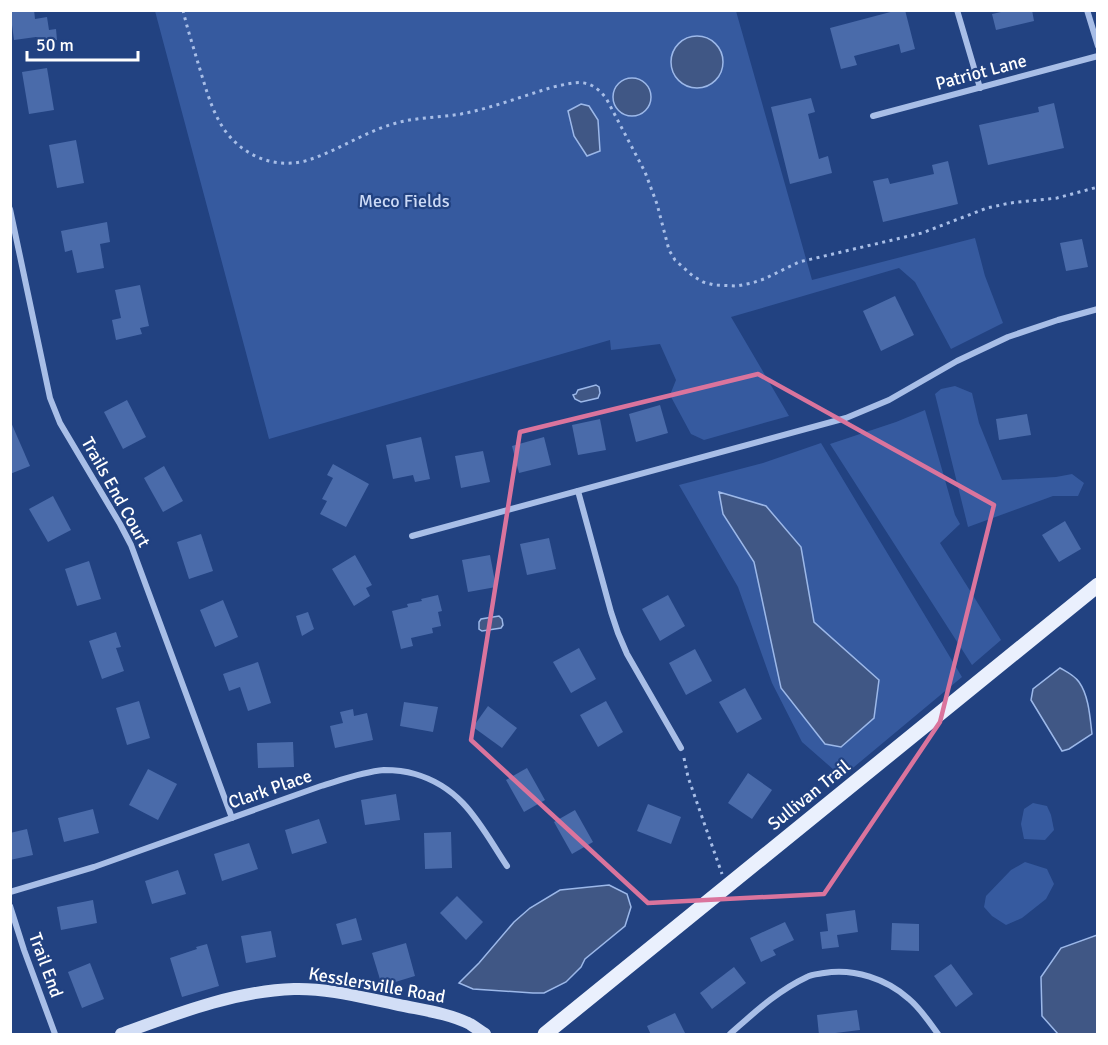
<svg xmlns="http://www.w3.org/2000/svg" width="1108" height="1045" font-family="Signika,sans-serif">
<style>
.green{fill:#365a9f}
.water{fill:#405785;stroke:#9cb8e9;stroke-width:1.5}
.building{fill:#4a6baa}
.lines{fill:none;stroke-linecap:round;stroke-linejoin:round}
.path{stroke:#a8bee7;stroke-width:3;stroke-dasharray:3 4.5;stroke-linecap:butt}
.minor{stroke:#a8bee7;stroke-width:6}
.secondary{stroke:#d2def6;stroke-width:12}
.primary{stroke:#eaf0fd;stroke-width:15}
.marked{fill:none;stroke:#da749d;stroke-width:4.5;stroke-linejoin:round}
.labels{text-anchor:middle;stroke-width:4.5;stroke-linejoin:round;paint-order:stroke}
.street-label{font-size:18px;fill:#fff;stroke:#224281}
.park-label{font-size:18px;fill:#ccdaf6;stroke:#224281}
</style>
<rect width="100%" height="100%" fill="#224281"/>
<!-- green -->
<g class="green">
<path d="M155,11H736L812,280L975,238L985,276L1003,323L951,349L915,282L899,268L731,317L789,416L704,440L691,434L670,395L676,380L660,344L611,350L610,340L269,439Z"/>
<path d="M955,386L972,393L979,423L1002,480L1056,477L1072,474L1084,483L1078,496H1053L968,527L935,394L941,389Z"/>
<path d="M925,410L955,515L960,524L940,543L1001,640L972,665L830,444L896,422Z"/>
<path d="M821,443L962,677L842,777L802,742L772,683L738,587L679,485L763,463Z"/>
<path d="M1033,803L1047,806L1051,815L1054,830L1045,840L1024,839L1021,824L1024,809Z"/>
<path d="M1025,862L1047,869L1054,884L1046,899L1022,918L1006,925L992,916L984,907L986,896L1011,870Z"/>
</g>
<!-- water -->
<g class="water">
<circle cx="697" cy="62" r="26"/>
<circle cx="632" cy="97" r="19"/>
<path d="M581,104L589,106L598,120L600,151L587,156L574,136L568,111Z"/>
<path d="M596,385L599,387L600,393L598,398L581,402L575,399L573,395L576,394L578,390Z"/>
<path d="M719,492L766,506L801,547L814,622L879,680L874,718L841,747L825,744L781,688L754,562L723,514Z"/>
<path d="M499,616L502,619L503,625L501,628L482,631L479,629V622L481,619Z"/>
<path d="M1060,668C1067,672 1074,675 1079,682C1089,696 1090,718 1092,734L1069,749L1062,751L1031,700L1033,689Z"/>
<path d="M609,885L627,894L631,907L625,926L585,959L581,967L566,982L544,993H533L473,989L459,983L479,963L514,922L530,908L560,890Z"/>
<path d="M1097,935V1034H1058L1042,1016L1041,977L1061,948Z"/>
</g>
<!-- building -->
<g class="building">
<path d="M10,10H34L35,19L47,17L49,30L56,29L57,40L36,43V37L14,40Z"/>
<path d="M898,10H905L915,49L901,53L899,44L854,56L857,65L841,69L830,28Z"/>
<path d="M1001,10H1032L1034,21L996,30L992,14L1001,12Z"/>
<path d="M47,68L54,110L29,114L22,72Z"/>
<path d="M811,98L815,112L808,114L819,159L828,156L832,173L790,184L771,107Z"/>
<path d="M1054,103L1064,148L988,165L979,125L1039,112L1038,107Z"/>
<path d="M76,140L84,183L57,188L49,145Z"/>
<path d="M948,161L958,204L883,222L873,181L888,178L890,184L934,174L932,165Z"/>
<path d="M107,222L110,242L100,244L104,268L77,273L72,250L65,252L61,231Z"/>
<path d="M1082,239L1088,267L1066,271L1060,243Z"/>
<path d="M140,285L149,326L140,328L142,334L116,340L112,320L121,318L115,290Z"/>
<path d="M895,296L914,335L881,351L863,311Z"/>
<path d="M127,400L146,437L123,449L104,412Z"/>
<path d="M660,405L668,433L636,442L629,414Z"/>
<path d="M1027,414L1031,435L999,440L996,419Z"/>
<path d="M600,419L606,450L578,455L572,425Z"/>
<path d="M10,420L30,466L10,474Z"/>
<path d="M421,437L430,479L415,482L413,475L393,479L386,445Z"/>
<path d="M544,437L551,465L519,473L512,446Z"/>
<path d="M483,451L490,482L461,488L455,456Z"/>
<path d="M333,464L369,484L346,527L320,514L327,501L322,499L333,478L327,475Z"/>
<path d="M164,466L183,501L163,512L144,478Z"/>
<path d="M53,496L71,530L48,542L29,509Z"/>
<path d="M1065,521L1081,549L1059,562L1042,535Z"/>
<path d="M201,534L213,571L189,579L177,542Z"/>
<path d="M549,538L556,569L527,575L520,544Z"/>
<path d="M355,555L372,585L366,588L370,596L354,606L332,569Z"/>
<path d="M490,555L496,587L468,592L462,560Z"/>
<path d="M89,561L101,599L77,606L65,569Z"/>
<path d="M438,595L442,611L438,612L441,626L432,628L433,633L411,638L413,646L401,649L392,611L408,607L407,604L422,601L421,599Z"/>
<path d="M668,595L685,626L660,641L642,609Z"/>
<path d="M223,600L238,637L215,647L200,610Z"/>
<path d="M308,612L314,629L302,636L296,616Z"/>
<path d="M116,632L121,647L116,648L124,671L102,679L89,641Z"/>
<path d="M579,648L596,679L571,693L553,662Z"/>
<path d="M695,649L712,681L686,695L669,663Z"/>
<path d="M258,662L271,703L248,711L240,687L229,691L223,674Z"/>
<path d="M745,688L762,719L737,733L719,702Z"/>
<path d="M139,701L150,738L127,745L116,708Z"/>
<path d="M606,701L623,732L598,747L580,715Z"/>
<path d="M404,702L438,707L433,732L400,726Z"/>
<path d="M488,706L517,728L502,748L473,727Z"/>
<path d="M353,709L354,716L367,713L373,740L335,748L330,726L343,723L340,712Z"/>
<path d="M293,742L294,767L258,768L257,743Z"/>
<path d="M527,768L545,800L524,812L506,780Z"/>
<path d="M148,769L177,784L158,820L129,805Z"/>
<path d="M748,773L772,790L752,819L728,803Z"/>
<path d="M396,794L400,820L365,825L361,800Z"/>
<path d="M648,804L681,817L671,844L637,831Z"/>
<path d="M93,809L99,833L64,842L58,818Z"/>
<path d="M575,810L593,842L572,854L554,822Z"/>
<path d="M319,819L327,843L292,854L285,830Z"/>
<path d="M27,829L33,855L10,860V833Z"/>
<path d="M451,832L452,868L425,869L424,833Z"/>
<path d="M249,843L258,869L222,881L214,854Z"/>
<path d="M178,870L186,894L152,904L145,881Z"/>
<path d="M457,896L483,922L466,940L440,913Z"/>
<path d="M93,900L97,923L61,930L57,907Z"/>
<path d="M855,910L858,932L837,935L839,947L822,949L820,932L828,931L826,914Z"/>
<path d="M356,918L362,940L342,945L336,924Z"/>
<path d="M785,922L794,940L773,950L776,955L761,962L750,938Z"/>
<path d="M892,923L919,924V951L891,950Z"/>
<path d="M271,931L276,957L246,963L241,936Z"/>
<path d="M406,943L415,976L382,986L372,953Z"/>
<path d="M207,944L219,986L182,997L170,958L197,949L196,947Z"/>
<path d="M90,963L104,999L82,1008L68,972Z"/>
<path d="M951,964L973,994L956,1007L934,976Z"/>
<path d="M734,967L746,983L712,1009L700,993Z"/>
<path d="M857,1010L860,1030L819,1035L817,1015Z"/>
<path d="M675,1013L686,1035H651L647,1026Z"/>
</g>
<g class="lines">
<!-- path -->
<g class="path">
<path d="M183,10C187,28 193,46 198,63C204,82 209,102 218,119C234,151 269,170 305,161C336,152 362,133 393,124C415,117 438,118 461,114C492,108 523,96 553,87C577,82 589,77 606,98L645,172L657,204L669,250L675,260L693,276L703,282L714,285L737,286L752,283L764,279L799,262L922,233L987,208L1010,203L1057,198L1098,187"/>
<path d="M684,758L688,777L722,874"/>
</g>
<!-- minor -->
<g class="minor">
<path d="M957,10L980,88"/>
<path d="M1087,10L1098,46"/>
<path d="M873,116L1098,56"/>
<path d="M10,209L50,398L60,423L120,524L131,545L232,818"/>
<path d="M578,491L611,612L618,633L627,654L681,748"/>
<path d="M412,536L846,418L889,400L957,361L1008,337L1058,320L1098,309"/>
<path d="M10,892L94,867L321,786C341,780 362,772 384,770C394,770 405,771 415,774C464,788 481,827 507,866"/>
<path d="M10,906L24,950L55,1034"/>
<path d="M730,1034C754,1013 777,991 807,977C812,974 819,974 824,973C854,968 887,979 909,999C921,1009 929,1022 938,1034"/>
</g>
<!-- secondary -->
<path class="secondary" d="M121,1034C176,1014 234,991 294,989C329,988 364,998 399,1005C422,1010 448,1013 470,1024C475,1027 480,1031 485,1034"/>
<!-- primary -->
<path class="primary" d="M545,1034L1098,585"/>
</g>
<!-- marked area -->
<path class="marked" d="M758,374L994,505L940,722L824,894L648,903L471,740L520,432Z"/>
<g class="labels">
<!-- street labels -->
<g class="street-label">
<text transform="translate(981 72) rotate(-15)" y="6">Patriot Lane</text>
<text transform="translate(116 492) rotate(61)" y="6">Trails End Court</text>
<text transform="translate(270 789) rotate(-19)" y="6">Clark Place</text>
<text transform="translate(809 795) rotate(-39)" y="6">Sullivan Trail</text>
<text transform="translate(46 965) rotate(70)" y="6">Trail End</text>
<text transform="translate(377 985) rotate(10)" y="6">Kesslersville Road</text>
</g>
<!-- park labels -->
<g class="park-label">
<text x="404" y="207">Meco Fields</text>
</g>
</g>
<!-- border -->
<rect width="1108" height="1045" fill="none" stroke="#ffffff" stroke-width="24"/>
<!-- scale -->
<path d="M27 51v9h111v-9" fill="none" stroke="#ffffff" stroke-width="3"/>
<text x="36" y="51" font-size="18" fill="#ffffff" stroke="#224281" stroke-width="4.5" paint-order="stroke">50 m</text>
</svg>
